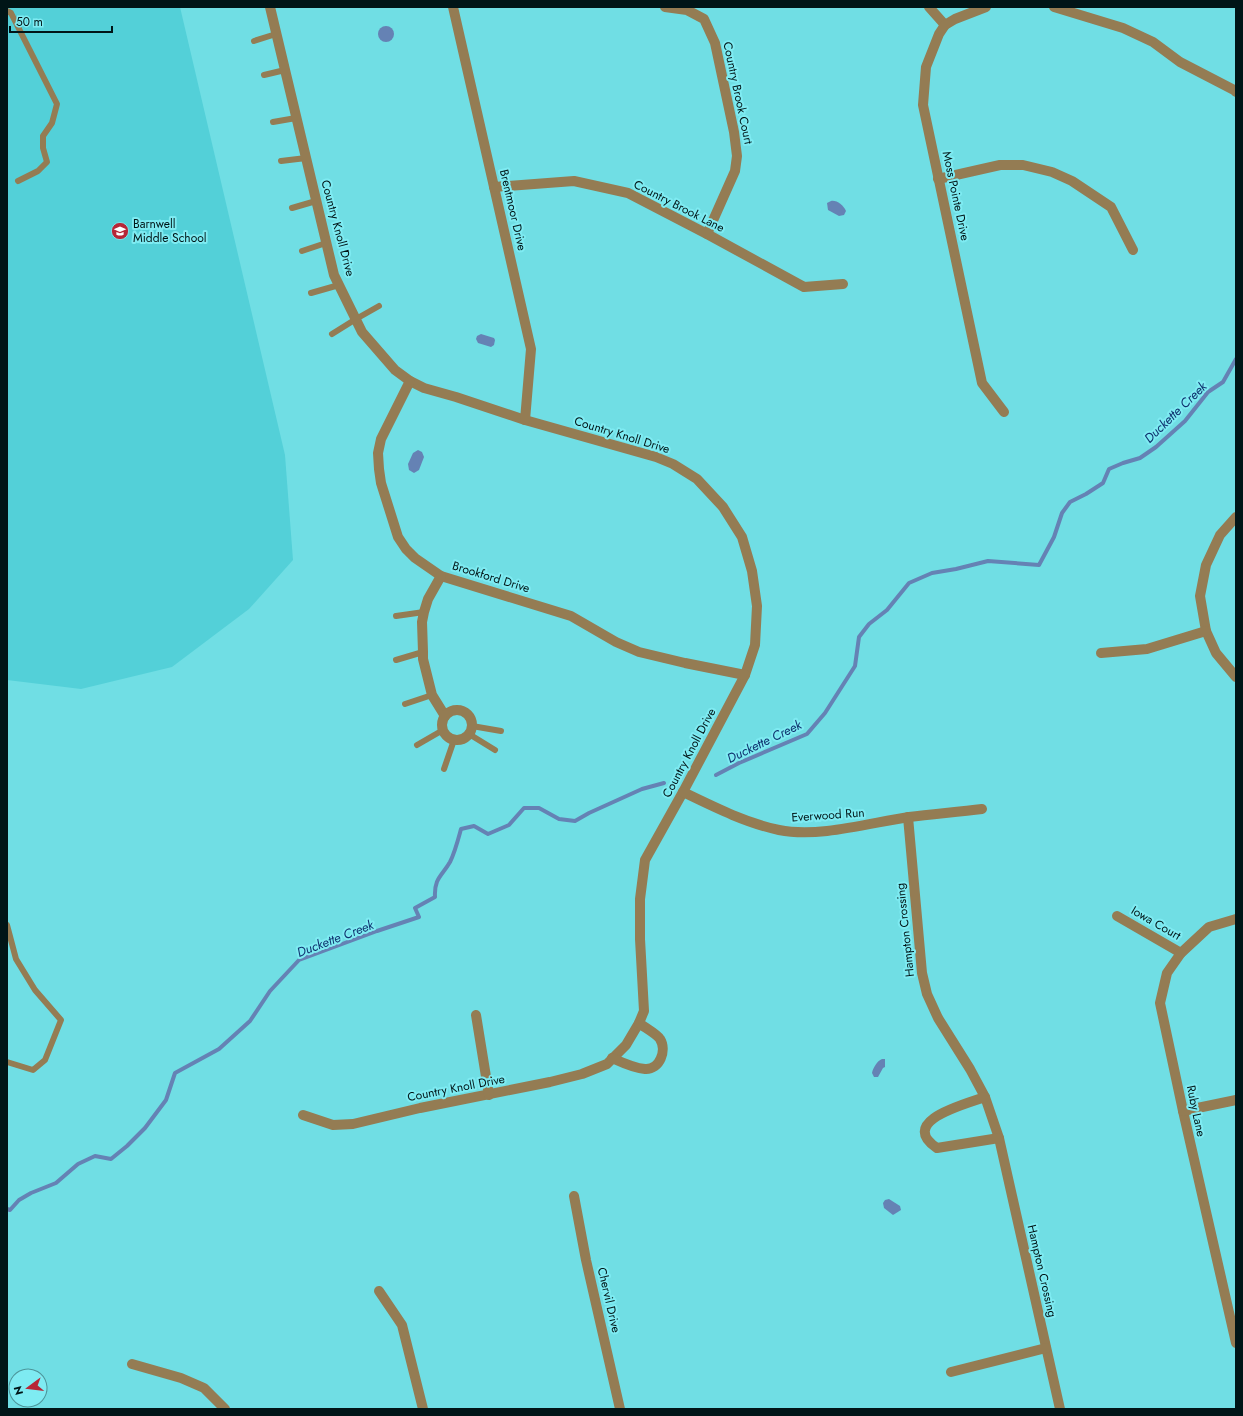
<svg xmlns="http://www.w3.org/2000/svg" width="1243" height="1416" font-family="Jost,sans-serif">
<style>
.built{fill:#53d0d8}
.water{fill:#6582b4}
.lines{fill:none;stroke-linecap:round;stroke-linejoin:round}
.stream{stroke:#6582b4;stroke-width:4}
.service{stroke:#947c53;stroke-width:6}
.minor{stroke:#947c53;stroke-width:10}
.labels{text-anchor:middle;stroke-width:4;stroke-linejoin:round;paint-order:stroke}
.street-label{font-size:12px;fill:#001517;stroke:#7eebf2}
.poi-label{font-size:12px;fill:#001517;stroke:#7eebf2;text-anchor:start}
.water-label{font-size:13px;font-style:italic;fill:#0f326e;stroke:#7eebf2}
</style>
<rect width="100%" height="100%" fill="#70dee4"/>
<!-- built -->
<path class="built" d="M7,7H180L285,455L293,560L249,609L172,667L81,689L7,680Z"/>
<!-- water -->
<g class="water">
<circle cx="386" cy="34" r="8"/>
<path d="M831,201C837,200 843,205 846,211L844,215L839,216L828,210L827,203Z"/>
<path d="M481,334L494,338L495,340L494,345L491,347L478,343L476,339L477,336Z"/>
<path d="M418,450L422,452L424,457L419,470L414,473L409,470L408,464L413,453Z"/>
<path d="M882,1059H885V1067L883,1068L878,1077H874L872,1073C873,1068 877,1061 882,1059Z"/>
<path d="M889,1199L900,1206L901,1210L893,1215L884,1208L883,1203L885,1200Z"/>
</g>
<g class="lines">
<!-- stream -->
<g class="stream">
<path d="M716,775L739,763L807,734L825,713L855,666L859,637L869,624L887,610L909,583L932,573L956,569L988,561L1039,565L1054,537L1062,513L1070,502L1086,494L1103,483L1109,469L1123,463L1140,458L1156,447L1185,421L1208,392L1223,382L1236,359"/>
<path d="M7,1209L10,1210L19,1200L31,1193L56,1183L78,1164L95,1156L111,1159L127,1146L145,1128L166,1100L175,1073L219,1049L250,1021L270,991L299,960L377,931L419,917L415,908L435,897C434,878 442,876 450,862C455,852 458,840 461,829L474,826L488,834L509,825L524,808H539L559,819L575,821L589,813L642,789L664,783"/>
</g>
<!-- service -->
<g class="service">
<path d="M7,11L11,13L57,104L52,123L43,136V148L47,162L38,171L18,181"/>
<path d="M254,41L276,34"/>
<path d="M264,75L285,70"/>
<path d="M273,122L296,118"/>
<path d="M281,161L306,158"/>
<path d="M292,208L316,201"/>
<path d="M302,251L326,243"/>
<path d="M311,293L339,285"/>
<path d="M332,334L356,319L379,306"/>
<path d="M396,616L424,612"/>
<path d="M396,660L423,652"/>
<path d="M405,704L432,695"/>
<path d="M472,726L501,731"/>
<path d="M469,734L495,750"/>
<path d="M417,745L443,730"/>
<path d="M444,769L454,740"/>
<path d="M7,925L16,959L35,990L61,1020L45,1060L33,1070L7,1062"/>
</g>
<!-- minor -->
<g class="minor">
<path d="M270,7L334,275L362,332L395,370L410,381L424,388L456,397L525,420L656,457L673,464L697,479L723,507L742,537L752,571L757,606L755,645L745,675L683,792L645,860L640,899V939L644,1011L639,1023L626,1045L607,1064L582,1074L550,1082L420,1108L353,1124L333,1125L303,1115"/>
<path d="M453,7L531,349L525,420"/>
<path d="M665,7L687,10L704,19L715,43L734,132L737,156L735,171L707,234"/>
<path d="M929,7L945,25"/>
<path d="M986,7L955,19L945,25L939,34L926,67L923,105L982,383L1004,412"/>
<path d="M1054,7L1123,28L1153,42L1180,62L1234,90L1236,92"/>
<path d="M938,179L1000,165H1023L1052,172L1072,181L1111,207L1133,250"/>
<path d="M494,187L574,181L628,193L707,234L804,287L843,284"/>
<path d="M410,381L381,439L378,453L379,469L381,483L398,537L406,549L415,558L441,576L571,616L616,642L639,652L685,663L745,675"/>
<path d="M1236,517L1220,535L1206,565L1200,596L1206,631L1216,653L1236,677"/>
<path d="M441,576L428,599L424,612L422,622L423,652V659L432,695L445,716"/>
<path d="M1101,653L1147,649L1206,631"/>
<circle cx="457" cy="725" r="15"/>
<path d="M683,792C714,807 746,823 779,830C819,838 869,823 909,817C933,814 958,812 982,809"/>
<path d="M908,817L922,973L927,994L938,1018L970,1069L985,1097L999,1138L1060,1409"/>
<path d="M1117,916L1181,953"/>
<path d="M1236,919L1209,927L1181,953L1167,973L1160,1003L1183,1111L1236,1343"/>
<path d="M476,1015L489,1095"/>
<path d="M612,1058C623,1063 633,1068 645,1069C660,1070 667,1050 660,1039C657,1034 644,1027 639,1023"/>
<path d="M985,1097C966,1104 897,1121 937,1148L999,1138"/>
<path d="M1183,1111L1236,1100"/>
<path d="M574,1196L586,1260L620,1409"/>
<path d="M379,1291L402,1325L423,1409"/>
<path d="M132,1364L181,1378L204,1388L225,1409"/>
<path d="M951,1372L1046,1348"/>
</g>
</g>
<!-- icons -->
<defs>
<symbol id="school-disc" viewBox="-11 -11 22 22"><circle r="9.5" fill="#b72637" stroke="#7eebf2"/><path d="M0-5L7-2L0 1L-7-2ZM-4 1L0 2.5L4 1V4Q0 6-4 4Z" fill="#fff"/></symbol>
</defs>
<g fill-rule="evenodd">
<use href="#school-disc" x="110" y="221" width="20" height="20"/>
</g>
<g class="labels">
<!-- street labels -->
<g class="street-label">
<text transform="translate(738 93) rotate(78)" y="4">Country Brook Court</text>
<text transform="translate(956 196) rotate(78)" y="4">Moss Pointe Drive</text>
<text transform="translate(679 206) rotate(27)" y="4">Country Brook Lane</text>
<text transform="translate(513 210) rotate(77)" y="4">Brentmoor Drive</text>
<text transform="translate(338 228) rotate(75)" y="4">Country Knoll Drive</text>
<text transform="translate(622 435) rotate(17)" y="4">Country Knoll Drive</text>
<text transform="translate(491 577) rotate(17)" y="4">Brookford Drive</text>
<text transform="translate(689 753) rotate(-62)" y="4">Country Knoll Drive</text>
<text transform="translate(828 815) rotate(-4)" y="4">Everwood Run</text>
<text transform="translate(1156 923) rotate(30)" y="4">Iowa Court</text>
<text transform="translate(905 930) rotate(-96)" y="4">Hampton Crossing</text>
<text transform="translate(456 1088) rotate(-11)" y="4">Country Knoll Drive</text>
<text transform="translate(1196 1111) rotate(78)" y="4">Ruby Lane</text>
<text transform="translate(1042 1271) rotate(77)" y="4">Hampton Crossing</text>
<text transform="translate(609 1300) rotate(77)" y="4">Chervil Drive</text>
</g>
<!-- poi labels -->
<g class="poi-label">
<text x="133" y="228">Barnwell<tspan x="133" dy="14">Middle School</tspan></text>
</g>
<!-- water labels -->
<g class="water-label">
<text transform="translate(1175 412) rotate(-44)" y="5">Duckette Creek</text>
<text transform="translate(764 741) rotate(-26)" y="5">Duckette Creek</text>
<text transform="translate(335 938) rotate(-21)" y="5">Duckette Creek</text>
</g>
</g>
<!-- border -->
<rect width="1243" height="1416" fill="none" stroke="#001517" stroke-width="16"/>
<!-- north arrow -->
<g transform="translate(28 1388) rotate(255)"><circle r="19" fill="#7eebf2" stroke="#4c959a"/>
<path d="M0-3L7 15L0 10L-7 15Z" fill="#b72637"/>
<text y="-6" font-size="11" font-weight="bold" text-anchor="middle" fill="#001517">N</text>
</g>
<!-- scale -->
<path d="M10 26v6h102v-6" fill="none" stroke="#001517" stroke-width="2"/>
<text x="16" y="26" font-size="12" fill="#001517" stroke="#7eebf2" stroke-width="3" paint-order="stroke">50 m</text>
</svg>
